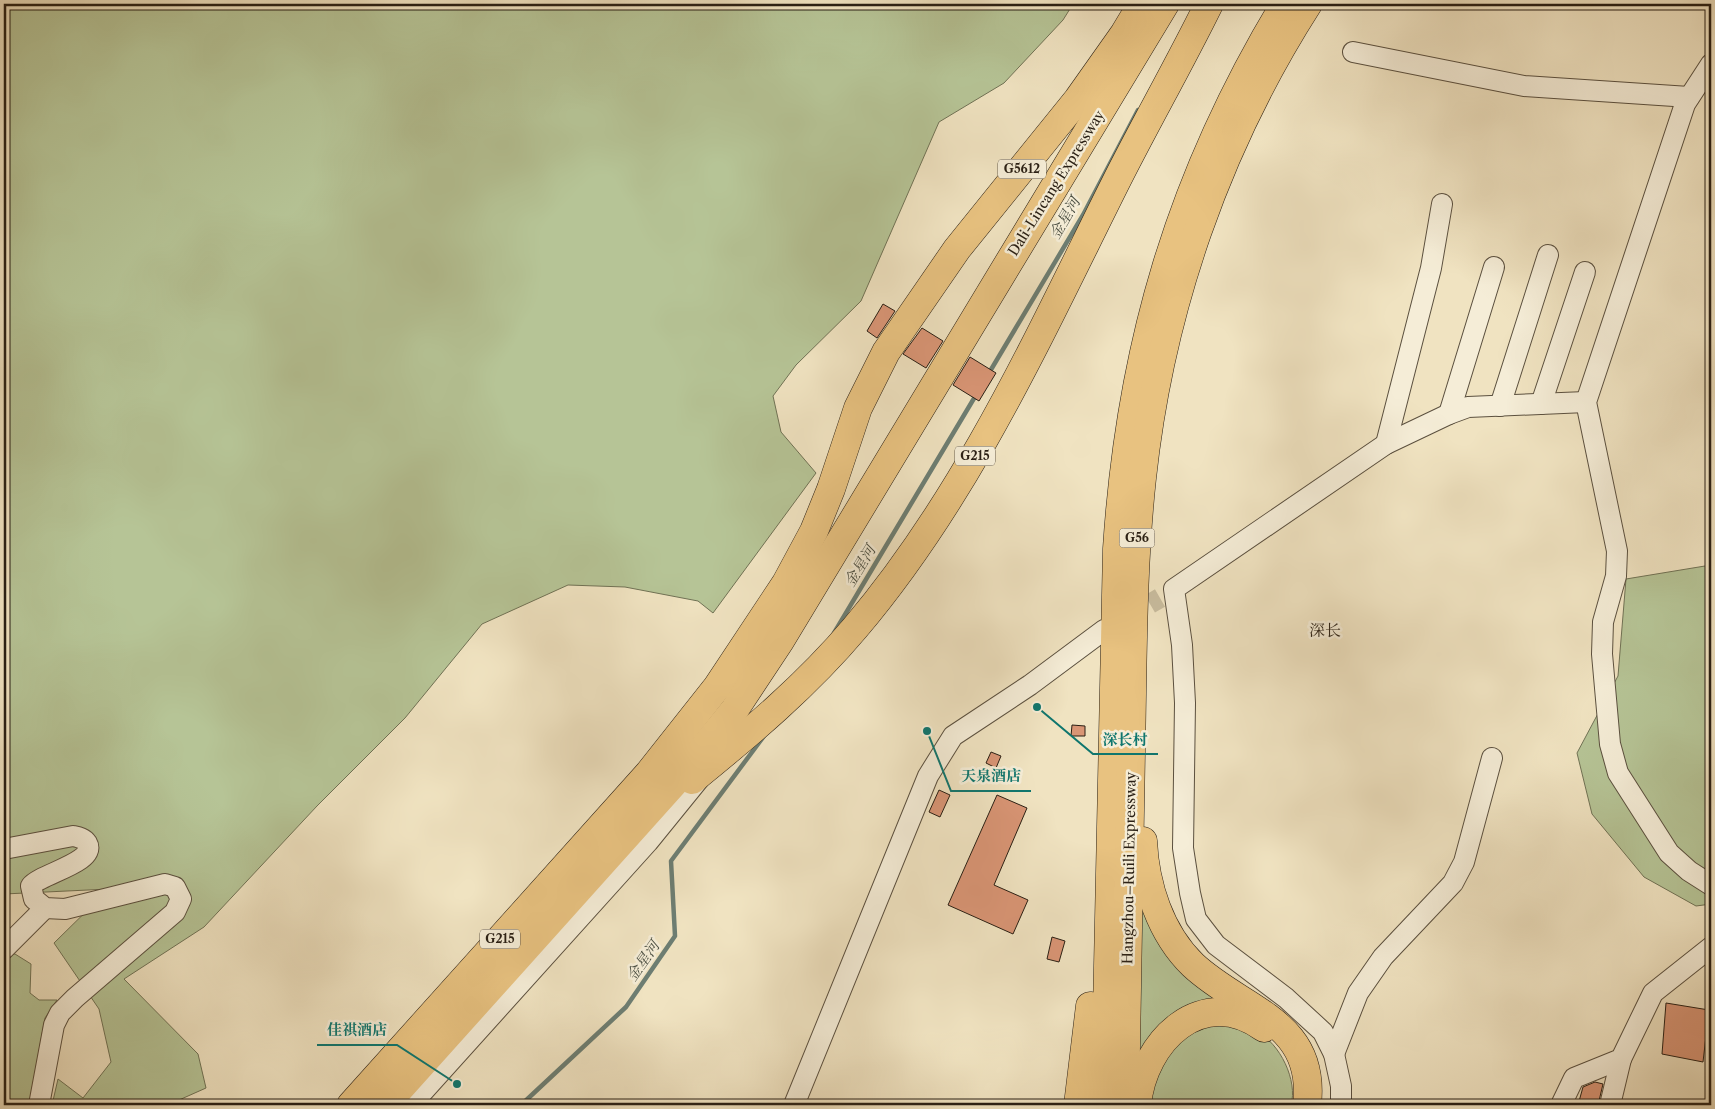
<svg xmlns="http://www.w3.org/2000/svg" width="1715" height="1109" font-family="'Libre Caslon Text','Noto Serif SC',serif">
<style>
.green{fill:#b6c496;stroke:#707255}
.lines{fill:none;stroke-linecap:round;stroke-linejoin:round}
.stream{stroke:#6d7e73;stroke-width:4.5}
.building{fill:#d99575;stroke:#291f14}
.minor-tunnel{stroke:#c8bc9e;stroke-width:20;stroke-dasharray:20 10;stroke-linecap:butt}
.minor-casing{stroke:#5b503f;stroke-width:22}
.highway-casing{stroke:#291f14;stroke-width:29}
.minor{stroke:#f5edd7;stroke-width:20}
.highway{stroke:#e8c280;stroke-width:28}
.labels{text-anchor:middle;stroke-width:5;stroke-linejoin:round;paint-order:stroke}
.shield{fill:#f5edd7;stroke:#665d4e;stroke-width:1}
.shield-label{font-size:12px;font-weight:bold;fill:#291f14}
.street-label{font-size:14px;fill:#291f14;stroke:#f5edd7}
.water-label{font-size:15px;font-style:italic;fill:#4b4f43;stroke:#f5edd7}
.quarter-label{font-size:16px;fill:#291f14;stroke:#f5edd7}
.leader{fill:none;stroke:#0f766e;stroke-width:2}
.callout-dot{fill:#0f766e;stroke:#f5edd7;stroke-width:2}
.callout-label{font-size:15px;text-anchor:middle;font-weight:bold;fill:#0f766e;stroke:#f5edd7;stroke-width:5;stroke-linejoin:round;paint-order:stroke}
</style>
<rect width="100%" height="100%" fill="#f0e3c1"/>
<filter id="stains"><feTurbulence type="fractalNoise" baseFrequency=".004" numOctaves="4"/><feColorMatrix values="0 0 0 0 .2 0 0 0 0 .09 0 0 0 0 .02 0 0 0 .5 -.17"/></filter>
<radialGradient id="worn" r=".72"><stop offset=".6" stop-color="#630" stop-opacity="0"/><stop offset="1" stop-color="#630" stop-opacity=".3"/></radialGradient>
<!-- green -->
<g class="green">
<path d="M4,4H1073L1063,20L1004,83L939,122L861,301L796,365L773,396L781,432L816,473L713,613L698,601L625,587L568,585L482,624L405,718L317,806L204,927L124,979L198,1054L206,1088L179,1100L173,1105H52L58,1079L83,1098L111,1062L99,1009L54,943L109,889L4,894Z"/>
<path d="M1711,565V904L1696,906L1644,877L1592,814L1577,753L1618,676L1626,579Z"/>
<path d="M1141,899L1235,1006L1138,1066Z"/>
<path d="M9,954H15L31,964L30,993L39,1000H57L45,1018L29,1105H4V958Z"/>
<path d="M1215,1023C1228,1026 1245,1027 1257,1032C1280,1043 1298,1081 1291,1105H1146L1151,1075L1177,1037Z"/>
</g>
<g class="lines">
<!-- stream -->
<g class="stream">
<path d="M989,373L1083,215L1138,110"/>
<path d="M834,633L976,395"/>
<path d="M521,1105L626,1007L675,936L671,861L764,736"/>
</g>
</g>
<!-- building -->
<g class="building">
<path d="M883,304L895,311L877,338L867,331Z"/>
<path d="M922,328L943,341L926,368L903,354Z"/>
<path d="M970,357L996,373L979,401L953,385Z"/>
<path d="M1072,725L1085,726V736H1071Z"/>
<path d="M991,752L1001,756L996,768L986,763Z"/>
<path d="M939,790L950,795L940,817L929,812Z"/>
<path d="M997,795L1027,808L994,885L1028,900L1013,934L948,905Z"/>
<path d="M1052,937L1065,941L1059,962L1047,959Z"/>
<path d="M1666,1003L1709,1010L1703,1062L1662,1054Z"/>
<path d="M1595,1082L1603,1084L1598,1105H1578L1583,1087Z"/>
</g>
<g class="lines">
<!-- minor-tunnel -->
<path class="minor-tunnel" d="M1124,619L1160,598"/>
<defs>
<g id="minor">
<path d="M1353,52L1524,86L1689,97"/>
<path d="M1711,64L1685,104L1586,402L1617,551L1616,576L1603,622L1602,654L1610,744L1618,773L1669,853L1689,871L1711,885"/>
<path d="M1541,404L1585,272"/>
<path d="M1500,406L1548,255"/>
<path d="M1449,414L1494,267"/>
<path d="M1386,444L1431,268L1442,204"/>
<path d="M4,849L73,836C78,837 84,838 87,843C98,862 40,874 31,886L34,899L45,908L65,909L165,884L175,887L181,899L175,912L75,998L60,1013L54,1025L39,1105"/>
<path d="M4,949L45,908"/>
<path d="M1334,1054L1358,993L1383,957L1453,883L1464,862L1492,758"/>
<path d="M411,1105L648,842L704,773"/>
<path d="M794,1105L928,776L953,736L1030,685L1104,630"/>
<path d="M1341,1105V1086L1334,1054L1323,1032L1286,998L1216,945L1196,919L1190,893L1183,848L1185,703L1182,645L1174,589L1386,444L1449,414L1468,407L1586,402"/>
<path d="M1561,1105L1574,1078L1621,1059L1653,993L1711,947"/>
<path d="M1610,1105L1621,1059"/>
</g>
<g id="highway">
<path d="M692,780C750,733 807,685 855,628C967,496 1038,338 1115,184C1145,124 1179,65 1209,4"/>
<path d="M1143,841C1145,885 1160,933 1193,965C1242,1011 1317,1021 1307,1105"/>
<path d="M351,1105L649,773L717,687L786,583L814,531L831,489L858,408L886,352L957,249L1078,99L1124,34L1142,4"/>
<path d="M385,1105L683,773L735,709L780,641L1165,4"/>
<path d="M1078,1105L1090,1006"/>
<path d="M1105,1105L1117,549C1130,348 1180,177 1285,4"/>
<path d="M1125,1105C1127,987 1129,870 1131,752C1133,661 1132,569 1142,478C1160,310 1217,146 1308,4"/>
<path d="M1137,1105C1143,1041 1202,983 1264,1028"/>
</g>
</defs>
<!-- minor casing -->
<use href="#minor" class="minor-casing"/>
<!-- highway casing -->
<use href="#highway" class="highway-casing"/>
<!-- minor -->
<use href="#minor" class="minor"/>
<!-- highway -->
<use href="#highway" class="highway"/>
</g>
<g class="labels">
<!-- shield labels -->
<g class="shield">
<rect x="998" y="159.5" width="48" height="19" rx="4"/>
<rect x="955" y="446.5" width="40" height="19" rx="4"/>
<rect x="1119.5" y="528.5" width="35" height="19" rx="4"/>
<rect x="480" y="929.5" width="40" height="19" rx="4"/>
</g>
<g class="shield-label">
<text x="1022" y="173">G5612</text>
<text x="975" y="460">G215</text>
<text x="1137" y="542">G56</text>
<text x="500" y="943">G215</text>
</g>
<!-- street labels -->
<g class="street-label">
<text transform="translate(1056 183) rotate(-58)" y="5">Dali-Lincang Expressway</text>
<text transform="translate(1129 868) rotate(-89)" y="5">Hangzhou–Ruili Expressway</text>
</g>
<!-- water labels -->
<g class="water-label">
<text transform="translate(1065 218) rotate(-60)" y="5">金星河</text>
<text transform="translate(860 566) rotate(-59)" y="5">金星河</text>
<text transform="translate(643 961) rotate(-55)" y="5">金星河</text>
</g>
<!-- quarter labels -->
<g class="quarter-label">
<text x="1325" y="636">深长</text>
</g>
</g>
<!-- callouts -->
<path class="leader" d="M1037 707L1093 754H1158M927 731L951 791H1031M457 1084L397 1045H317"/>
<g class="callout-dot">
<circle cx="1037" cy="707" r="5"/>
<circle cx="927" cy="731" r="5"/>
<circle cx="457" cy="1084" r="5"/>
</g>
<g class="callout-label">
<text x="1125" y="745">深长村</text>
<text x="991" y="781">天泉酒店</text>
<text x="357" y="1035">佳祺酒店</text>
</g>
<!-- margin -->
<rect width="1715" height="1109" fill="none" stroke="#f0e3c1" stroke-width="20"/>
<rect x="5" y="5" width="1705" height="1099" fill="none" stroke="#291f14" stroke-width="2.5"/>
<rect x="10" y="10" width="1695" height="1089" fill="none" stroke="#291f14"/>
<rect width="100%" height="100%" filter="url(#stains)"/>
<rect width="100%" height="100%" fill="url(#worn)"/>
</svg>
